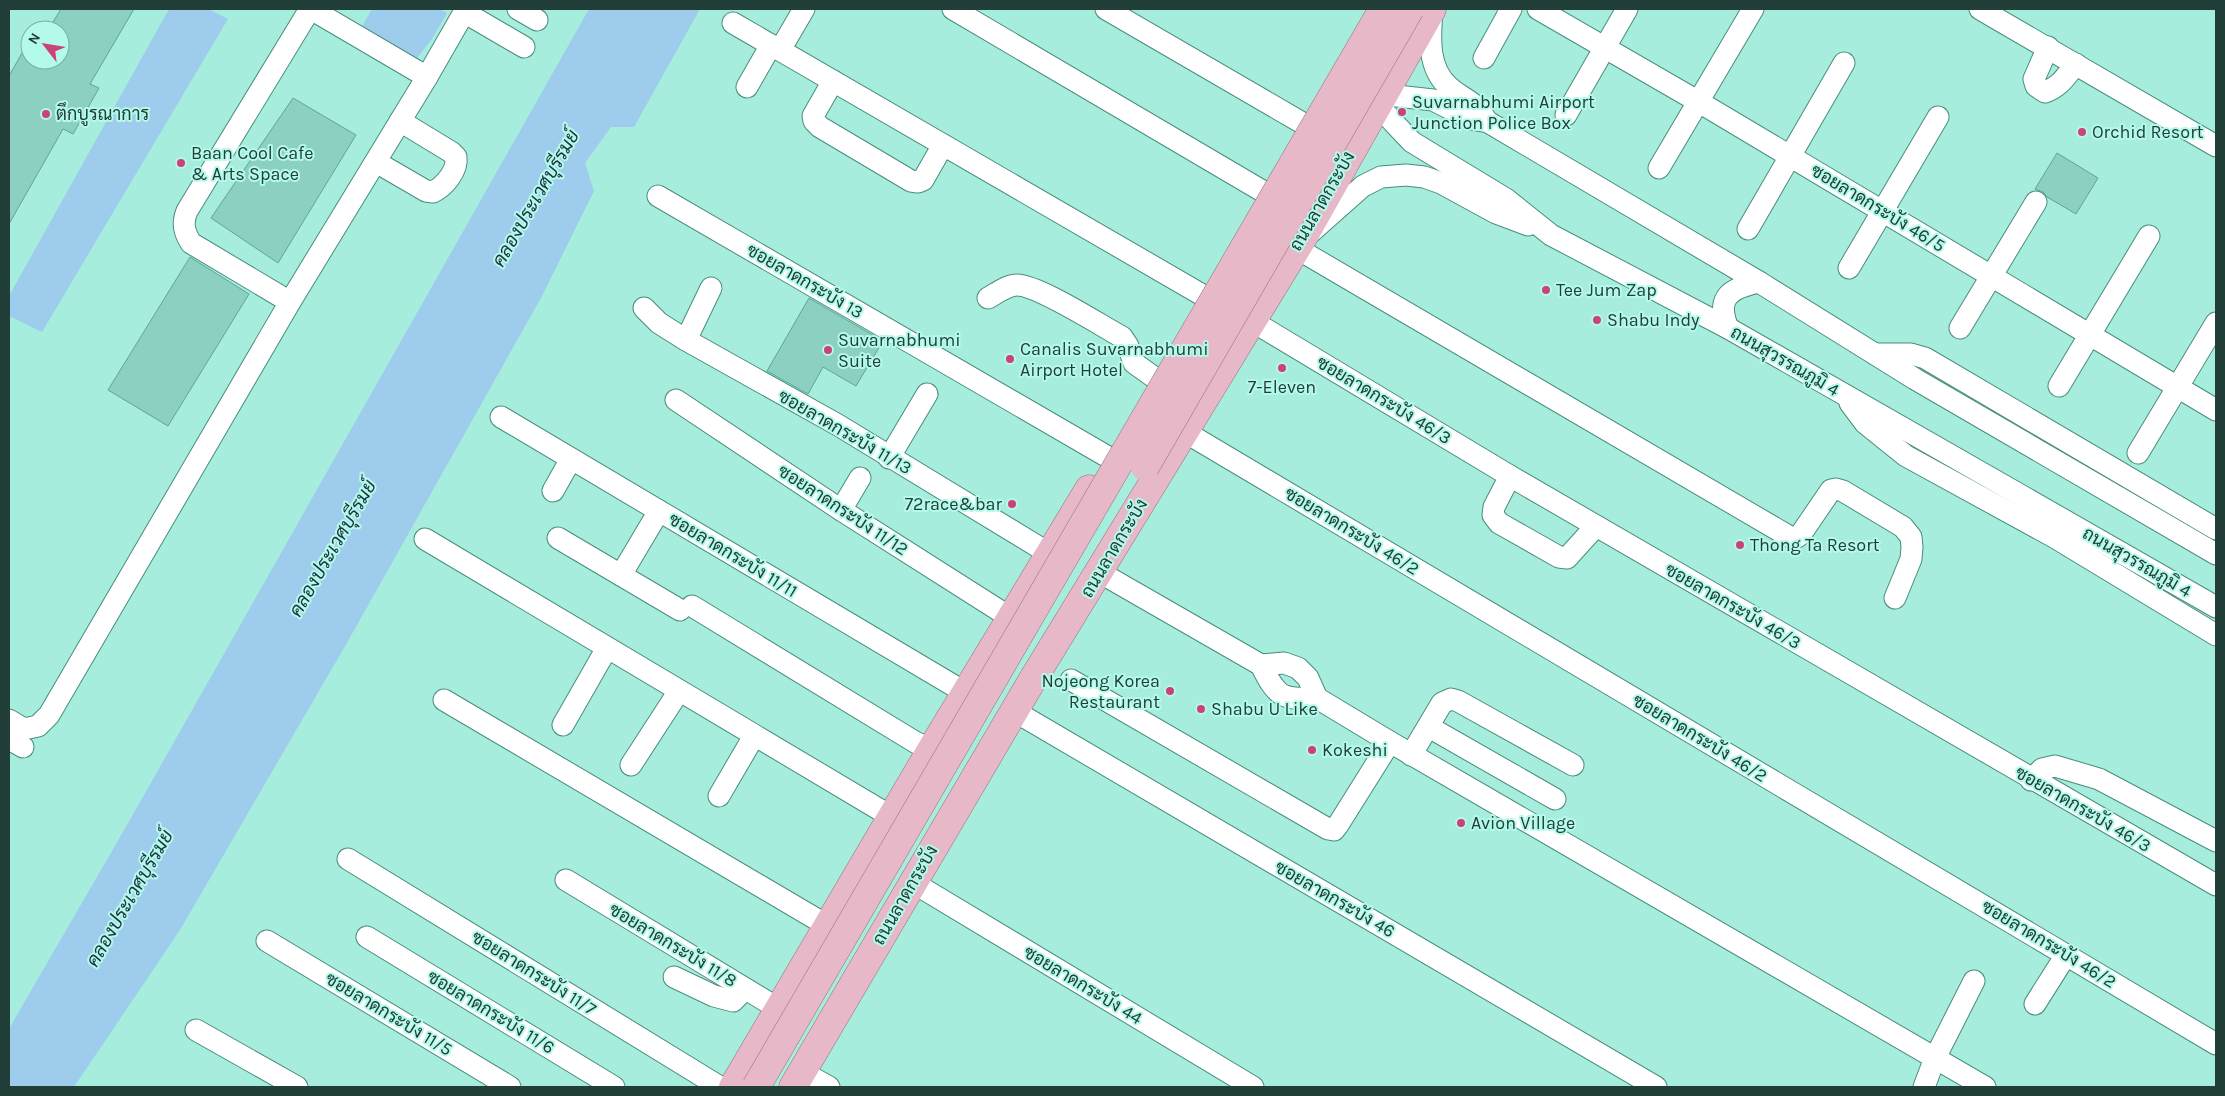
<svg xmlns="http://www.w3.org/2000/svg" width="2225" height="1096" font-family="Karla,Sarabun,sans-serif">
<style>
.water{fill:#9dcced}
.building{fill:#8bd0c1;stroke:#60a496}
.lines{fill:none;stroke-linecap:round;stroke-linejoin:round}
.minor-casing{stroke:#488d7f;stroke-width:23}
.major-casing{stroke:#98707e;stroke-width:29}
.minor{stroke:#fff;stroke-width:21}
.major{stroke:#e7b9c8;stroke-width:28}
.major-bridge-casing{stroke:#98707e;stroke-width:29;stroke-linecap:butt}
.major-bridge{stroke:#e7b9c8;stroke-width:28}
.poi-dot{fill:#cb417a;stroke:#b4faea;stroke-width:2}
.labels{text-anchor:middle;stroke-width:4;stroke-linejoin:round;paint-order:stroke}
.poi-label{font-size:18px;fill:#223e38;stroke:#b4faea;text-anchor:start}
.street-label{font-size:18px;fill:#223e38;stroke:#b4faea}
.water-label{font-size:19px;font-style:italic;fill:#1d3343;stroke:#b4faea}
</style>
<rect width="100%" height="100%" fill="#a7eddd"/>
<!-- water -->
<g class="water">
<path d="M169,9H208L228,19L42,332L9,316V296Z"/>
<path d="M372,9H440L447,13L432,39L417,58L361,28Z"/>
<path d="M589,9H700L634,127H611L585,163L594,191L542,296L348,641L180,930L74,1087H9V1030L14,1020L127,825Z"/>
</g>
<!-- building -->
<g class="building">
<path d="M61,9H134L90,84L99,88L73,134L63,129L9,224V76L30,39V60H60V30H48Z"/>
<path d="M293,98L356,135L278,263L211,218Z"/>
<path d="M2057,153L2098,178L2076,214L2047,197L2043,192L2035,189Z"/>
<path d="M190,257L249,294L168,426L108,390Z"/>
<path d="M809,298L883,341L856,386L823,367L808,394L767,371Z"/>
</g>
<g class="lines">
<defs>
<g id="minor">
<path d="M311,9L427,77"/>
<path d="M518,9L537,20"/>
<path d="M953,9L1264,192"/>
<path d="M1106,9L1304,124"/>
<path d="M1538,9L1699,102L2216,410"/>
<path d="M1980,9L2216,146"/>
<path d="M1432,11C1430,36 1427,68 1449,87C1456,94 1466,98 1474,105C1479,109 1483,115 1486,120"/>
<path d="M464,12L524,47"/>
<path d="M733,23L1204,296"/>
<path d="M2048,47L2034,79L2036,86L2045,92C2060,87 2066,76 2076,64"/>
<path d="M780,50L804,9"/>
<path d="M1484,58L1511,9"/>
<path d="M833,81L813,116L814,121L820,127L911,181L918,182L923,180L943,145"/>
<path d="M747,87L771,45"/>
<path d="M1373,91L1378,104L1393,122L1412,142L1506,199L1551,235L1728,328L2216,607"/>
<path d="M1370,93L1433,100L1471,119L1488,122L1759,282L1915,379L2216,554"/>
<path d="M1566,115L1627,9"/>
<path d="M376,162L426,191L433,192C445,186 458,170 456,157L451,152L400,121"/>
<path d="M1659,168L1753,9"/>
<path d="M658,196L1108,457"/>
<path d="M1748,229L1844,63"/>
<path d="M1310,233L1363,186L1381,177L1406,175L1424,177L1441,183L1496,213L1528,225"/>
<path d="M1296,248L1790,537H1797L1801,534L1831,490L1836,489L1843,491L1903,527L1911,537L1912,547L1911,559L1895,598"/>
<path d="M1849,268L1938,117"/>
<path d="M988,298C997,293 1007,285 1017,285C1038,285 1100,325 1122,337L1128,346L1134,363L1155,378"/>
<path d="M290,302L191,243C184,232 182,223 187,211L310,9"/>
<path d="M644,308L659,323L686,340L838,425L1050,554"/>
<path d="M1252,321L1510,476L2216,885"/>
<path d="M1728,328C1715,297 1731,288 1759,282"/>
<path d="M1960,328L2036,202"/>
<path d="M686,340L711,288"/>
<path d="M1875,354H1911L1925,358L2216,529"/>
<path d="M2059,386L2149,236"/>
<path d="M676,400L841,510L1011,618"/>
<path d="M1850,403L1865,423L1906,456L2054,537L2216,635"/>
<path d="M501,417L966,693"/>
<path d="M1185,432L2216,1044"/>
<path d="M2138,453L2216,323"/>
<path d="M889,458L927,394"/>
<path d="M1510,476L1494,507L1493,515L1499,523L1559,557L1567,558L1596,526"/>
<path d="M553,491L571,459"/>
<path d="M841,510L860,478"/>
<path d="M558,538L680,610"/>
<path d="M425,539L892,817"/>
<path d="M1099,572L1261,665"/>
<path d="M621,575L659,511"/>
<path d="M692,606L915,742L931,750"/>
<path d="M1261,665L1284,663L1298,668L1308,678L1317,698L1390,742L1985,1087"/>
<path d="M1261,665C1277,697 1281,700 1317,698"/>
<path d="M1071,680L1328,829L1334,830L1338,825L1390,742"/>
<path d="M444,700L828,926"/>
<path d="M1014,711L1656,1087"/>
<path d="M9,720L24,729L38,726L49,715L290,302L427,77L466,9"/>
<path d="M563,725L607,648"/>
<path d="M1429,727L1555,799"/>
<path d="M9,739L23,747"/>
<path d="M1411,755L1442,703L1451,699L1458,701L1573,765"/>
<path d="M631,765L679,691"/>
<path d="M2031,780L2042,769L2055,766L2099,779L2216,841"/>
<path d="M719,796L754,736"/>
<path d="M348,859L720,1087"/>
<path d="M566,880L779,1009"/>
<path d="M912,882L1253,1087"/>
<path d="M367,937L614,1087"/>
<path d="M267,941L510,1087"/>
<path d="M674,977L714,996L733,1001L745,989"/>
<path d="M2035,1004L2066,955"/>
<path d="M196,1030L297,1087"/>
<path d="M802,1072L829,1087"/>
<path d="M1924,1087L1935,1058L1974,981"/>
</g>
<g id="major">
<path d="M733,1087L931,750L1089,489"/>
<path d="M793,1087L1033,679L1301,241L1432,9"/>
</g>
</defs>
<!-- minor casing -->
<use href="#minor" class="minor-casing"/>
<!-- major casing -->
<use href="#major" class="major-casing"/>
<!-- minor -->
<use href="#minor" class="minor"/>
<!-- major -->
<use href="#major" class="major"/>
<defs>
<g id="major-bridge">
<path d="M1145,467L1410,9"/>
<path d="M756,1087L1383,9"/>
</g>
</defs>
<!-- major-bridge casing -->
<use href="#major-bridge" class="major-bridge-casing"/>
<!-- major-bridge -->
<use href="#major-bridge" class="major-bridge"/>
</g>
<!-- markers -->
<g class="poi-dot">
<circle cx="1402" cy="112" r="5"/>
<circle cx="46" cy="114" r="5"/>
<circle cx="2082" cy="132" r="5"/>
<circle cx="181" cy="163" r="5"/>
<circle cx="1546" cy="290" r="5"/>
<circle cx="1597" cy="320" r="5"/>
<circle cx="828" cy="350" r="5"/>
<circle cx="1010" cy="359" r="5"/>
<circle cx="1282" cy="368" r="5"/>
<circle cx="1012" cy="504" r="5"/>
<circle cx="1740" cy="545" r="5"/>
<circle cx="1170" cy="691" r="5"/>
<circle cx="1201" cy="709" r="5"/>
<circle cx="1312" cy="750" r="5"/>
<circle cx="1461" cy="823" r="5"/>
</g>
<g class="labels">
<!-- poi labels -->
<g class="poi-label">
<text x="1412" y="108">Suvarnabhumi Airport<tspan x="1412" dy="21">Junction Police Box</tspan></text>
<text x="56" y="120">ตึกบูรณาการ</text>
<text x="2092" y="138">Orchid Resort</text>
<text x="191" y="159">Baan Cool Cafe<tspan x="191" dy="21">&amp; Arts Space</tspan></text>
<text x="1556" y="296">Tee Jum Zap</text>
<text x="1607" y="326">Shabu Indy</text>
<text x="838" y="346">Suvarnabhumi<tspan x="838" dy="21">Suite</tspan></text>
<text x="1020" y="355">Canalis Suvarnabhumi<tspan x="1020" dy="21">Airport Hotel</tspan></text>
<text x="1282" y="393" text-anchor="middle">7-Eleven</text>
<text x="1002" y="510" text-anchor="end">72race&amp;bar</text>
<text x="1750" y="551">Thong Ta Resort</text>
<text x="1160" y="687" text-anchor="end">Nojeong Korea<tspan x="1160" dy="21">Restaurant</tspan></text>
<text x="1211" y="715">Shabu U Like</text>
<text x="1322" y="756">Kokeshi</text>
<text x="1471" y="829">Avion Village</text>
</g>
<!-- street labels -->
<g class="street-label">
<text transform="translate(1322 201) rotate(-60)" y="6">ถนนลาดกระบัง</text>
<text transform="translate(1878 208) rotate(31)" y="6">ซอยลาดกระบัง 46/5</text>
<text transform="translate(805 281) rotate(30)" y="6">ซอยลาดกระบัง 13</text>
<text transform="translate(1785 361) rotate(30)" y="6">ถนนสุวรรณภูมิ 4</text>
<text transform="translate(1384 400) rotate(31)" y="6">ซอยลาดกระบัง 46/3</text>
<text transform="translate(845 432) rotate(30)" y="6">ซอยลาดกระบัง 11/13</text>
<text transform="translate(843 510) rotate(33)" y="6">ซอยลาดกระบัง 11/12</text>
<text transform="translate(1352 531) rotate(31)" y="6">ซอยลาดกระบัง 46/2</text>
<text transform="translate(1114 548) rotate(-59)" y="6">ถนนลาดกระบัง</text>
<text transform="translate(733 555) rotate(31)" y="6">ซอยลาดกระบัง 11/11</text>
<text transform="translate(2137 562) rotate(30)" y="6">ถนนสุวรรณภูมิ 4</text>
<text transform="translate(1733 606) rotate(30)" y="6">ซอยลาดกระบัง 46/3</text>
<text transform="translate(1700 738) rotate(31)" y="6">ซอยลาดกระบัง 46/2</text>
<text transform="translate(2083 809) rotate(30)" y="6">ซอยลาดกระบัง 46/3</text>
<text transform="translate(905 895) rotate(-60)" y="6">ถนนลาดกระบัง</text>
<text transform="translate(1335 899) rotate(30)" y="6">ซอยลาดกระบัง 46</text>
<text transform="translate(2049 944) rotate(31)" y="6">ซอยลาดกระบัง 46/2</text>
<text transform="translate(673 945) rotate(31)" y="6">ซอยลาดกระบัง 11/8</text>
<text transform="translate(534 973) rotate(32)" y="6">ซอยลาดกระบัง 11/7</text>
<text transform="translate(1083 985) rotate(31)" y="6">ซอยลาดกระบัง 44</text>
<text transform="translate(491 1012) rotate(31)" y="6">ซอยลาดกระบัง 11/6</text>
<text transform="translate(389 1014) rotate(31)" y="6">ซอยลาดกระบัง 11/5</text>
</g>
<!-- water labels -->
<g class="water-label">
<text transform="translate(535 198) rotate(-60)" y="7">คลองประเวศบุรีรมย์</text>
<text transform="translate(332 548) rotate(-60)" y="7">คลองประเวศบุรีรมย์</text>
<text transform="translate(129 898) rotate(-60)" y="7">คลองประเวศบุรีรมย์</text>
</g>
</g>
<!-- border -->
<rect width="2225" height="1096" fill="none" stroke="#223e38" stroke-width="20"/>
<!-- north arrow -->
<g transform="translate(45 45) rotate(301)"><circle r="24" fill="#b4faea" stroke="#7aafa3"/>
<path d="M0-4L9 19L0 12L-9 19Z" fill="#cb417a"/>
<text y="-8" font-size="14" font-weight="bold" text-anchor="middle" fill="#223e38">N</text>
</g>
</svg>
